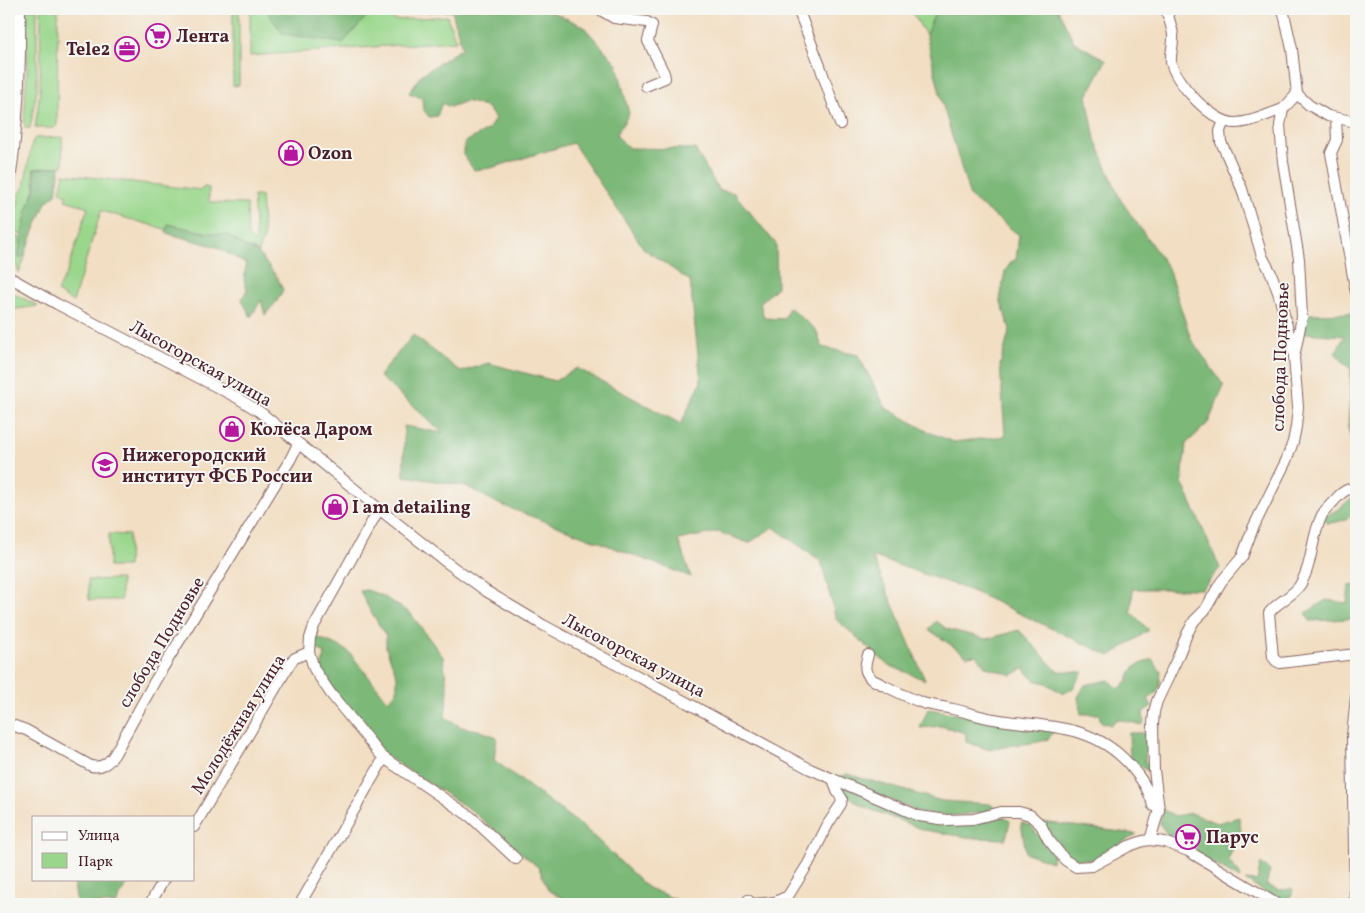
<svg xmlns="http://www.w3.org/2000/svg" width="1365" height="913" font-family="Vollkorn,serif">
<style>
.green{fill:#9ad78c;stroke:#727b5c}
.forest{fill:#7bb878;stroke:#626c52}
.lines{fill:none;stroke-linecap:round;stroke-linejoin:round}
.minor-casing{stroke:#856260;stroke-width:12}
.major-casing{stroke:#856260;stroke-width:14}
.minor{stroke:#fff;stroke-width:10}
.major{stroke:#fff;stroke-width:12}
.labels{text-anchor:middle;stroke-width:4;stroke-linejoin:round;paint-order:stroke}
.poi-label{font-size:18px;font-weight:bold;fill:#4a1f2b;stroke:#f6f6f2;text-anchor:start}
.street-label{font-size:18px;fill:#4a1f2b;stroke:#f6f6f2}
</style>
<rect width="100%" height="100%" fill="#f6f6f2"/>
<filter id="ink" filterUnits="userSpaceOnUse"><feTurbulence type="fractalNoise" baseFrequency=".02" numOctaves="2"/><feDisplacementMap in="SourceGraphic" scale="10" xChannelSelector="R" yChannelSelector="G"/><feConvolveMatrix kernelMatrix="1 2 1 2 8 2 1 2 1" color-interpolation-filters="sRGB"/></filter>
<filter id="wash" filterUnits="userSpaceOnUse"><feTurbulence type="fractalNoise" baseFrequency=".0096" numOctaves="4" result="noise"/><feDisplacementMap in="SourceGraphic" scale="20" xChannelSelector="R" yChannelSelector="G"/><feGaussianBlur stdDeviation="1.12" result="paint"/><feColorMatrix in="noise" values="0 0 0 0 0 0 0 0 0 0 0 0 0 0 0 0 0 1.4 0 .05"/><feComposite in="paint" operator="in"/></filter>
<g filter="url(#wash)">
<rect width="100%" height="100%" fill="#f2dec2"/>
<!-- green -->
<g class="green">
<path d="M27,9H37V89L30,128H25L24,121L27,69Z"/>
<path d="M41,9H58L57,125L54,128H35L40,91Z"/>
<path d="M233,9H239V85L233,86Z"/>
<path d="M250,9H387L394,20L447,16L456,41L250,56Z"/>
<path d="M910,9H978L974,13H935L926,35Z"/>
<path d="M62,137L63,166L33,169L35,188L26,214L22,235L12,232L20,193L24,187L32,143L35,138Z"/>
<path d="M64,174L201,190L204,187L209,188V201L216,203L247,204L248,236L254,242L256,240L253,196H261L264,240L260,244L259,253L251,248L196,238L101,211L73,302L57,292L68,270L88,207L65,200L67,195L60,192Z"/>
<path d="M12,236L21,238L18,258L26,255L19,273L10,245Z"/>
<path d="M9,291L38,306L9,310Z"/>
<path d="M109,534L129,535L128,567H109Z"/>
<path d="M121,579V600H89L88,580Z"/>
</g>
<!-- forest -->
<g class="forest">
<path d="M265,9H373L343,43L283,34Z"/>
<path d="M393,9H546L583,26L617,64L629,114L616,135L629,148L695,149L719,190L734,193L776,244L777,287L760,303L764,318L784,319L789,307L816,330L822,347L858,355L886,408L931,433L954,442L1005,436L1000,365L1010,329L1000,300L1005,271L1012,261L1016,260L1019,235L970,197L943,106L926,35L935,13H974L978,9H1011L1012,10L1058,9L1074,42L1106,60L1087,96L1095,139L1120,199L1168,268L1191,339L1224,386L1208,423L1186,444L1182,482L1220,568L1202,589H1133L1131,612L1149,630L1110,656L972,591L872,556L925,680L888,665L836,619L821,561L773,527L749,543L718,532L678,540L691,577L499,504L466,486L404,476V426L443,433L379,376L413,335L461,372L488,363L555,381L577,368L681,424L701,382L690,281L644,249L573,143L491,168L474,170L463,155L465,142L488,130L495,119L488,108L466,101L450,107L442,103L437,116L429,117L423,109L422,98L409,93L421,75L462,48L452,11L396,13Z"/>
<path d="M60,167L56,194L46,202L24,256L18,258L26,213L36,188L34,169Z"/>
<path d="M168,224L209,233L228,235L246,247L258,253L277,277L283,290L277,301L265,315L261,300L251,317L242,300L247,289L244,281L246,264L217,247L166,233Z"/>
<path d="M1356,313V458L1348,428L1351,370L1335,353L1345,336L1303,333L1305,314Z"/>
<path d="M1356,494V512C1347,520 1338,523 1326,523L1324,517L1340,508Z"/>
<path d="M1356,585V621L1350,619L1310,621L1306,613L1326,600L1347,603L1349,586Z"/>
<path d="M367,590L383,596L411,614L443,657L448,691L445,717L461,727L478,730L497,737L494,760L587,830L648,888L682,902V904H574L548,890L539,868L471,810L385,755L335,693L321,669L325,653L319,650L315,651L316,665L310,650L313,636L337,645L349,652L388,701L397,691V676L386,648V636L367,605L360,591Z"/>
<path d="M936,621L947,629L987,639L1019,630L1057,671L1083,672L1073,688L1063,694L1046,683L1034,680L1024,668L1012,675L986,667L976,655L967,656L928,629Z"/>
<path d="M1152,659L1161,672C1159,685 1163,691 1148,699L1152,706L1143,712L1144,722L1142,725L1117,719L1111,725L1101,722L1099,714H1081L1078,697L1085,685L1109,680L1119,689L1127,681L1134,667Z"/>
<path d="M928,709L1055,730L1047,740L1033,743L1014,745L990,750L966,742V733L941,726L920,728Z"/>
<path d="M1129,733H1145L1146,743L1145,761L1152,767L1153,774L1130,760Z"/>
<path d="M847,774L942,801L990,804L996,809L986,812L948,816L920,813L839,778Z"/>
<path d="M842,785L931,822H972L1003,817L1010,821L1006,839L972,838L924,830L862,806L838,788Z"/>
<path d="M1163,810L1175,816L1191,813L1217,823L1239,817L1241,831L1228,860L1240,874V879L1197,854L1196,832L1186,828L1169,837L1160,824Z"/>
<path d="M1042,822L1137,834L1093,860L1074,859L1062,849Z"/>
<path d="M1021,823L1030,825L1053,855L1052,862L1026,853Z"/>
<path d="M1261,863L1270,871L1266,885L1279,890L1293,889L1291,897L1277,901L1245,880L1257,881Z"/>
<path d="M71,879H129L117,902V904H77L74,884Z"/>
</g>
</g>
<g filter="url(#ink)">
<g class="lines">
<defs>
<g id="minor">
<path d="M599,9L614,18L647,22L652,25L648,41L664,73L665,78L646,86"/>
<path d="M798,9L820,66L840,124"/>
<path d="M1166,9C1168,17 1172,26 1173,35C1174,44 1170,53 1171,62C1175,83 1213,123 1235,123C1251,123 1268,114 1283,109"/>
<path d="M1283,9L1292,49L1297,94L1309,105L1328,116L1356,122"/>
<path d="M1336,118L1337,140L1331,153L1356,293"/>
<path d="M1224,121L1220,131L1221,142L1242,189L1262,256L1271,273L1279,295L1294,353"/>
<path d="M9,277L57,304L236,397L260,412L379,509L446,562L486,591L543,625L810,769L919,816L947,820L973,819L1001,812H1019L1030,815L1041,825L1048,839L1065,860L1076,867L1092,866L1129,846L1143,841L1150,840L1165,842L1188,851L1277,904"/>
<path d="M1349,489C1343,491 1339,495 1334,501C1330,505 1325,510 1322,515C1311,537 1313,564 1300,585C1292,597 1277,602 1269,613L1273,657L1276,661L1280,663L1356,654V658"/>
<path d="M379,509L314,626L310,638L309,652L314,669L331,694L379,753L384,758L471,817L516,859"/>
<path d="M868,655C865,666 863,670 871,679C888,687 905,697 923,703C933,706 944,707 953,709C967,712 980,717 994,719C1045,728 1091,722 1129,764C1140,777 1149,789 1153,806"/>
<path d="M9,724L26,730L91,766C103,768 108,763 114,755L156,679L290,460L298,444"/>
<path d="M194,827L291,662L295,658L309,652"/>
<path d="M1150,840L1159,810L1154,770L1153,724L1154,712L1157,701L1177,659L1187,634L1194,621L1205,610L1221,582L1242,557L1253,528L1286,461L1293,442L1296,427L1298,407L1294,357L1302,317L1299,259L1283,162L1280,125L1283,109L1297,94"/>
<path d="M748,900L752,904L775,902L788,896L808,864L828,824L841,804L842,799L837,791L833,779"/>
<path d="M150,904L164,879"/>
<path d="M300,904L384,758"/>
<path d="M1355,904L1352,736L1356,697"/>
</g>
<path id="major" d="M9,181C17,124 20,66 19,9"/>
</defs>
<!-- minor casing -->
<use href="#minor" class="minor-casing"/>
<!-- major casing -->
<use href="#major" class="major-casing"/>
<!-- minor -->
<use href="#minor" class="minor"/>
<!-- major -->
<use href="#major" class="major"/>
</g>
</g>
<!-- icons -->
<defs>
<symbol id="supermarket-ring" viewBox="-11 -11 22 22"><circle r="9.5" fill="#f6f6f2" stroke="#b5179e" stroke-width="1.5"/><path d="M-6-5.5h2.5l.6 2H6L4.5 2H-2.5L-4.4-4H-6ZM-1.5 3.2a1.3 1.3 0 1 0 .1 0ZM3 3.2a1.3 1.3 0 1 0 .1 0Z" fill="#b5179e"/></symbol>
<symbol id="office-ring" viewBox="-11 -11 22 22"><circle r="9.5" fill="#f6f6f2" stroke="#b5179e" stroke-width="1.5"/><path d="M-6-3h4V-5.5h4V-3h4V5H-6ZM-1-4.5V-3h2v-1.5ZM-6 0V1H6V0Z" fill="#b5179e"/></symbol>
<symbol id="shop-ring" viewBox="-11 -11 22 22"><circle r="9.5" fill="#f6f6f2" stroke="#b5179e" stroke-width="1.5"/><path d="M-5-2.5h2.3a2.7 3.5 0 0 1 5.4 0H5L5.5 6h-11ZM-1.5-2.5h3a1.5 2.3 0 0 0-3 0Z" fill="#b5179e"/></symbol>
<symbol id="university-ring" viewBox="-11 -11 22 22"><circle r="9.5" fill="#f6f6f2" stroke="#b5179e" stroke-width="1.5"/><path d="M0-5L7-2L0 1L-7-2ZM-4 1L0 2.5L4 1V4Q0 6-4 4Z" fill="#b5179e"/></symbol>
</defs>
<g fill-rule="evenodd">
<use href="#supermarket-ring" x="144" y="22" width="28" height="28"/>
<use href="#office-ring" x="113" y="35" width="28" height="28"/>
<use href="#shop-ring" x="277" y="139" width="28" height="28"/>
<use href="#shop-ring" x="218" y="415" width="28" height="28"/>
<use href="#university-ring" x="91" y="451" width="28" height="28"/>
<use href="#shop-ring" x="321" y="493" width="28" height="28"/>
<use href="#supermarket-ring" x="1174" y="823" width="28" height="28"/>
</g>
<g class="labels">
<!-- poi labels -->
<g class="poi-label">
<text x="176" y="42">Лента</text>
<text x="110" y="55" text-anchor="end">Tele2</text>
<text x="308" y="159">Ozon</text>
<text x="250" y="435">Колёса Даром</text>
<text x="122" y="461">Нижегородский<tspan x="122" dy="21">институт ФСБ России</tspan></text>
<text x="352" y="513">I am detailing</text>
<text x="1206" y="843">Парус</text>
</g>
<!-- street labels -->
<g class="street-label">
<text transform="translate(1280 357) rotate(-88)" y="6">слобода Подновье</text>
<text transform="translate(201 363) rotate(29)" y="6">Лысогорская улица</text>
<text transform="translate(161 642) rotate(-59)" y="6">слобода Подновье</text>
<text transform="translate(634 655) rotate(28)" y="6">Лысогорская улица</text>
<text transform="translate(238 724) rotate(-58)" y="6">Молодёжная улица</text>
</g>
</g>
<!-- margin -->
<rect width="1365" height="913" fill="none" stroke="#f6f6f2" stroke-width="30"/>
<!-- legend -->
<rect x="32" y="816" width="162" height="65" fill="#f6f6f2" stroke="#b1a0a2"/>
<rect x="42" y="832" width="25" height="8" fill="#ffffff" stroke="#b1a0a2"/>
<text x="78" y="840" font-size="15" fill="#4a1f2b">Улица</text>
<rect x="42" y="853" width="25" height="15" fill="#9ad78c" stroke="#b1a0a2"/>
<text x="78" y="866" font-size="15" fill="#4a1f2b">Парк</text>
</svg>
